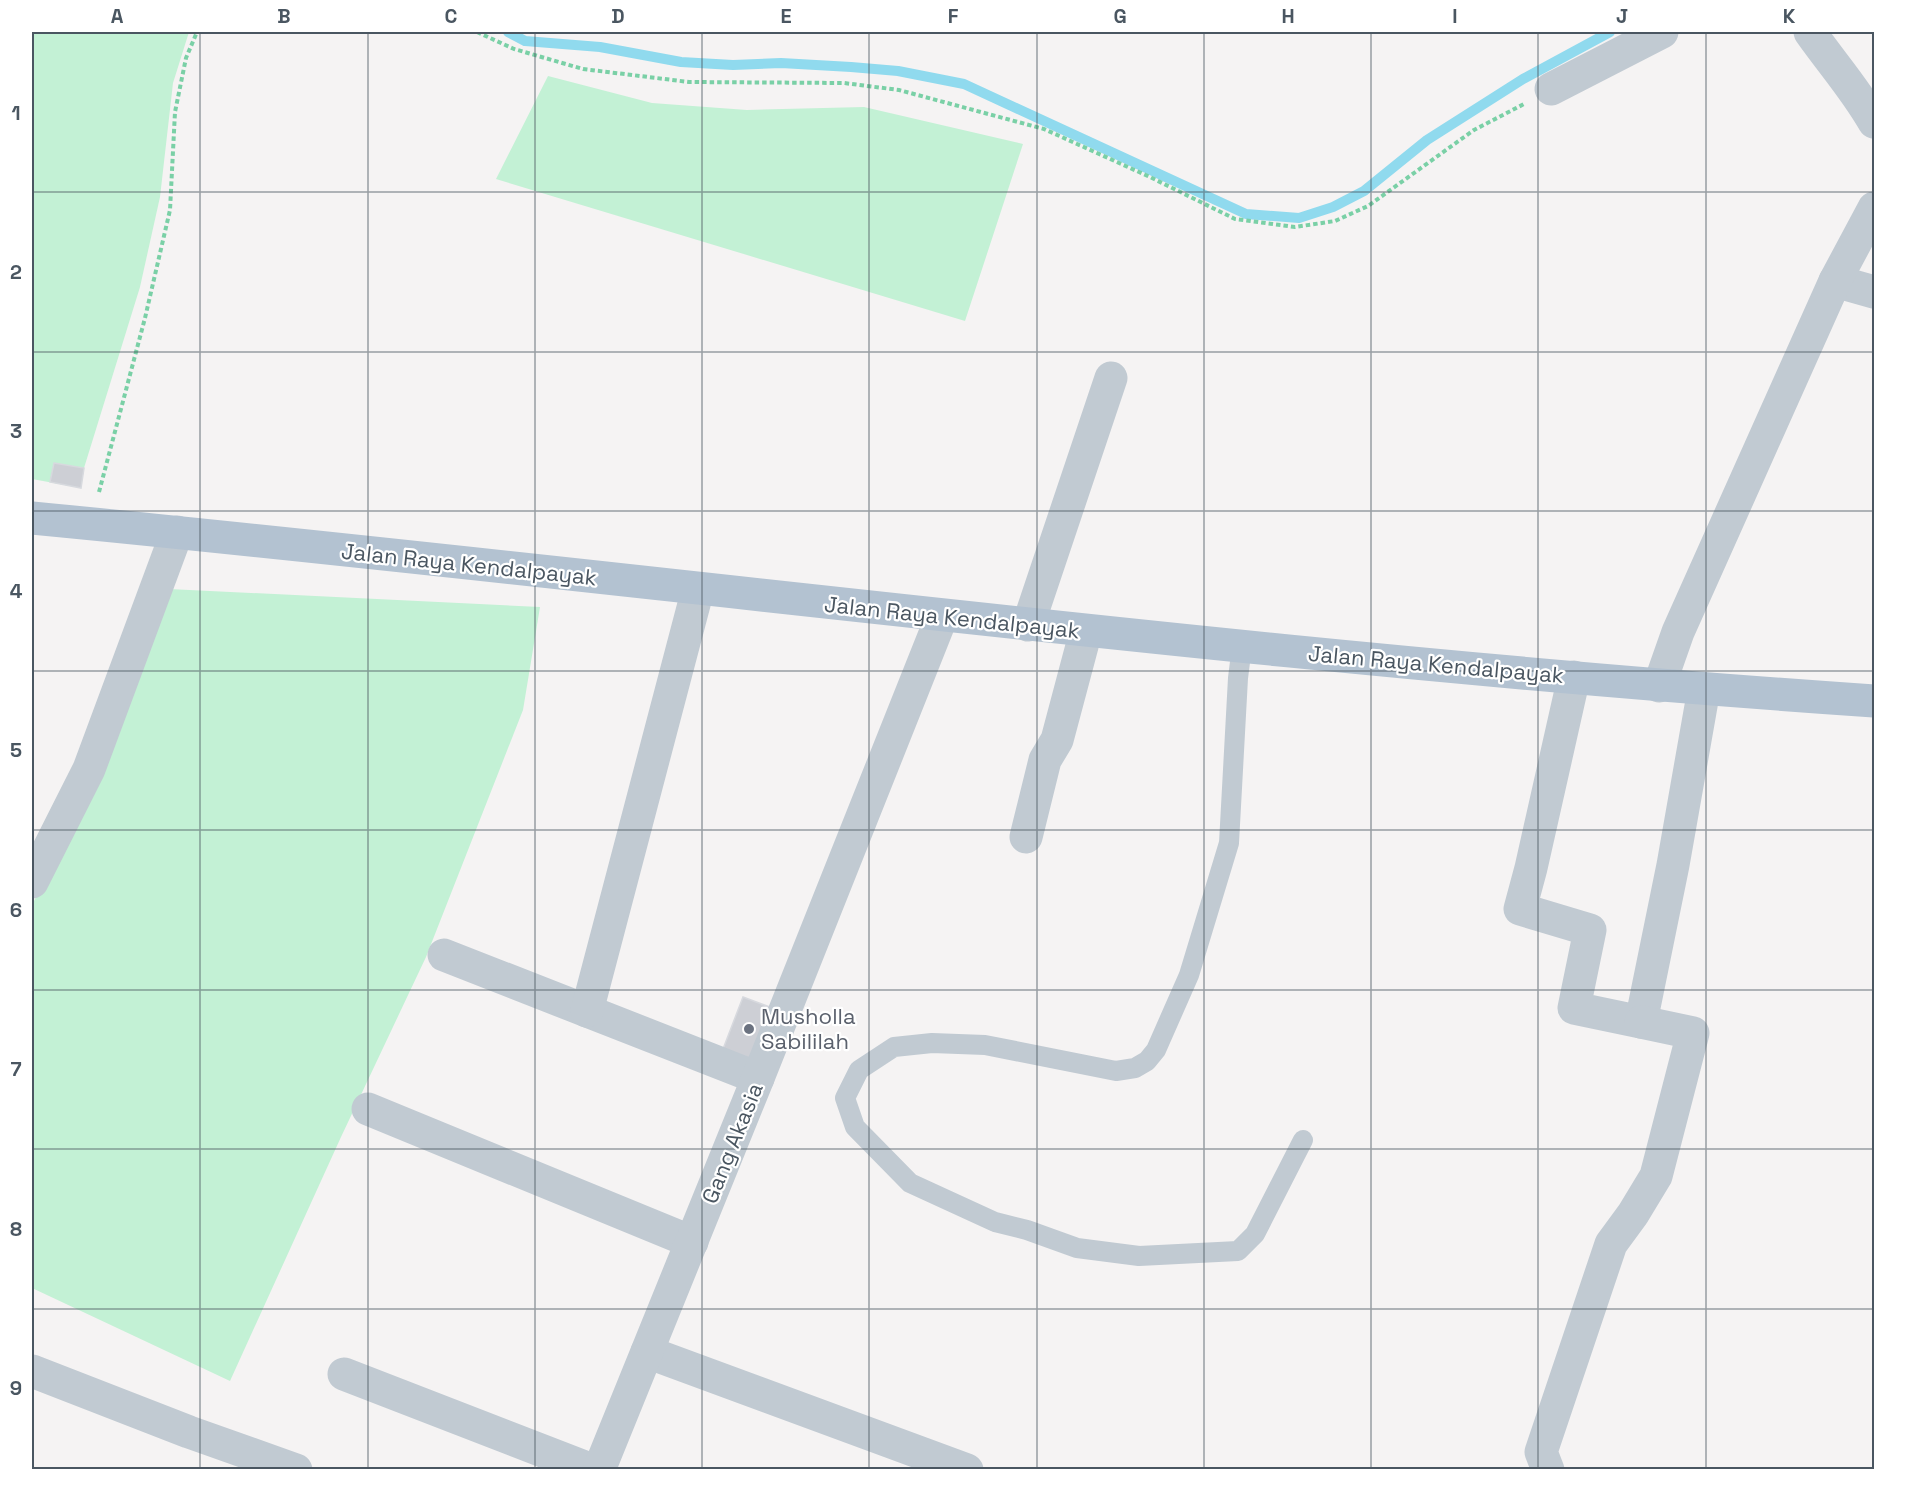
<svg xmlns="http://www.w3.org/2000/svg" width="1906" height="1501" font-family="'Space Grotesk',sans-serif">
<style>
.green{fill:#c3f1d5}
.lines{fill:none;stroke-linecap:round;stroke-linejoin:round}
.stream{stroke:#90daee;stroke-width:10}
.building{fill:#cdcfd5;stroke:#d7d9de;stroke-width:1.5}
.path{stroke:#7ad0a6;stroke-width:4;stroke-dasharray:4.5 3;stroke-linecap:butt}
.service{stroke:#c1cad2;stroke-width:20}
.minor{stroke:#c1cad2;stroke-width:33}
.primary{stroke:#b3c2d1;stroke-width:33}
.grid{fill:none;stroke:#4a5661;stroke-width:1.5;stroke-opacity:0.55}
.worship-dot{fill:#6b7280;stroke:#fff;stroke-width:2}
.labels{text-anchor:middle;stroke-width:4.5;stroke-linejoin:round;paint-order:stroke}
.street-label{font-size:22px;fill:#4a5661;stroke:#fff}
.worship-label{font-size:22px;fill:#5b616d;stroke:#fff;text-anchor:start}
.neatline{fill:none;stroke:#4a5661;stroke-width:2}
.grid-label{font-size:20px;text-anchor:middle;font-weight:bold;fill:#4a5661}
</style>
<rect width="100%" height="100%" fill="#f5f3f3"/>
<!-- green -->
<g class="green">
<path d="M32,32H189L173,83L160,197L140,287L84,468L81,488L32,479Z"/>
<path d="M548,76L652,103L747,110L864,107L1023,144L965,321L496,179Z"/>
<path d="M169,589L540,607L523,710L426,957L341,1137L230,1381L32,1288V905L89,790Z"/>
</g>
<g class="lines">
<!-- stream -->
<path class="stream" d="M508,32L525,41L600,47L681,62L733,65L781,63L851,67L898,71L964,84L1246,214L1299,218L1333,207L1364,191L1427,140L1523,79L1610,32"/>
</g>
<!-- building -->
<g class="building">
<path d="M54,463L84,468L81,488L50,482Z"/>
<path d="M743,997L775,1009L755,1061L723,1049Z"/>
</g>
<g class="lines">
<!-- path -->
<g class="path">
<path d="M477,32L514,49L583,69L689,82L844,83L899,90L1044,129L1150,177L1235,219L1295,227L1335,221L1368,206L1474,130L1524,104"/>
<path d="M99,492L145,318L170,210L175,112L186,58L197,32"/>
</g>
<!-- service -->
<path class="service" d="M1242,646L1238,678L1229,843L1189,975L1156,1050L1147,1061L1135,1068L1116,1071L985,1045L932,1043L894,1047L859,1070L845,1098L855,1127L910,1183L995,1222L1027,1230L1077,1248L1139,1256L1238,1251L1255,1234L1303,1140"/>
<!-- minor -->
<g class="minor">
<path d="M1810,32C1831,62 1856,90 1874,122"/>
<path d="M1551,89L1662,32"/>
<path d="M1835,281L1874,292"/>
<path d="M1028,625L1111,378"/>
<path d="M1574,677L1531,868L1520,909L1590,930L1574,1008L1641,1022L1673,865L1704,689"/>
<path d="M1659,686L1678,632L1835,281L1874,208"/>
<path d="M1026,837L1045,760L1057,740L1086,631"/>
<path d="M32,882L89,769L177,532"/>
<path d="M444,955L758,1078"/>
<path d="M587,1011L698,589"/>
<path d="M368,1109L692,1242"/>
<path d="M647,1352L967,1470"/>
<path d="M32,1371L189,1432L296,1470"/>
<path d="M344,1374L592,1470"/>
<path d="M599,1470L758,1078L942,616"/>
<path d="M1548,1470L1541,1452L1611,1244L1633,1214L1656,1176L1693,1033L1641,1022"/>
</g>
<!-- primary -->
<path class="primary" d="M32,518C646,577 1258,659 1874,701"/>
</g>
<!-- grid -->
<path class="grid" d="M200,32V1470M368,32V1470M535,32V1470M702,32V1470M869,32V1470M1037,32V1470M1204,32V1470M1371,32V1470M1538,32V1470M1706,32V1470M32,192H1874M32,352H1874M32,511H1874M32,671H1874M32,830H1874M32,990H1874M32,1149H1874M32,1309H1874"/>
<!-- markers -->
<circle class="worship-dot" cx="749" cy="1029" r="6"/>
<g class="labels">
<!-- street labels -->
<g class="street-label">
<text transform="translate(469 564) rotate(6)" y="8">Jalan Raya Kendalpayak</text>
<text transform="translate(952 617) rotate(6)" y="8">Jalan Raya Kendalpayak</text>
<text transform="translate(1436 664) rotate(5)" y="8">Jalan Raya Kendalpayak</text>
<text transform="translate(732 1143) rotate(-68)" y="8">Gang Akasia</text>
</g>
<!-- worship labels -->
<g class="worship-label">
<text x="761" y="1024">Musholla<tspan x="761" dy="25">Sabililah</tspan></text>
</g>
</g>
<!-- border -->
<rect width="1906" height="1501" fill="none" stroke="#ffffff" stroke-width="66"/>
<rect x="33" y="33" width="1840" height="1435" class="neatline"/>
<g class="grid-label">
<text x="117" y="23">A</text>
<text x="284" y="23">B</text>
<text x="451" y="23">C</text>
<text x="618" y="23">D</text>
<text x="786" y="23">E</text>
<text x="953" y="23">F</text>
<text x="1120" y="23">G</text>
<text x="1288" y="23">H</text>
<text x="1455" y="23">I</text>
<text x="1622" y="23">J</text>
<text x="1789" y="23">K</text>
<text x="16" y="120">1</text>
<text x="16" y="279">2</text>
<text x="16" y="438">3</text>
<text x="16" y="598">4</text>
<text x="16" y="757">5</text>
<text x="16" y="917">6</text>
<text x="16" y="1076">7</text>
<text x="16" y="1236">8</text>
<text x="16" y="1395">9</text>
</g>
</svg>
